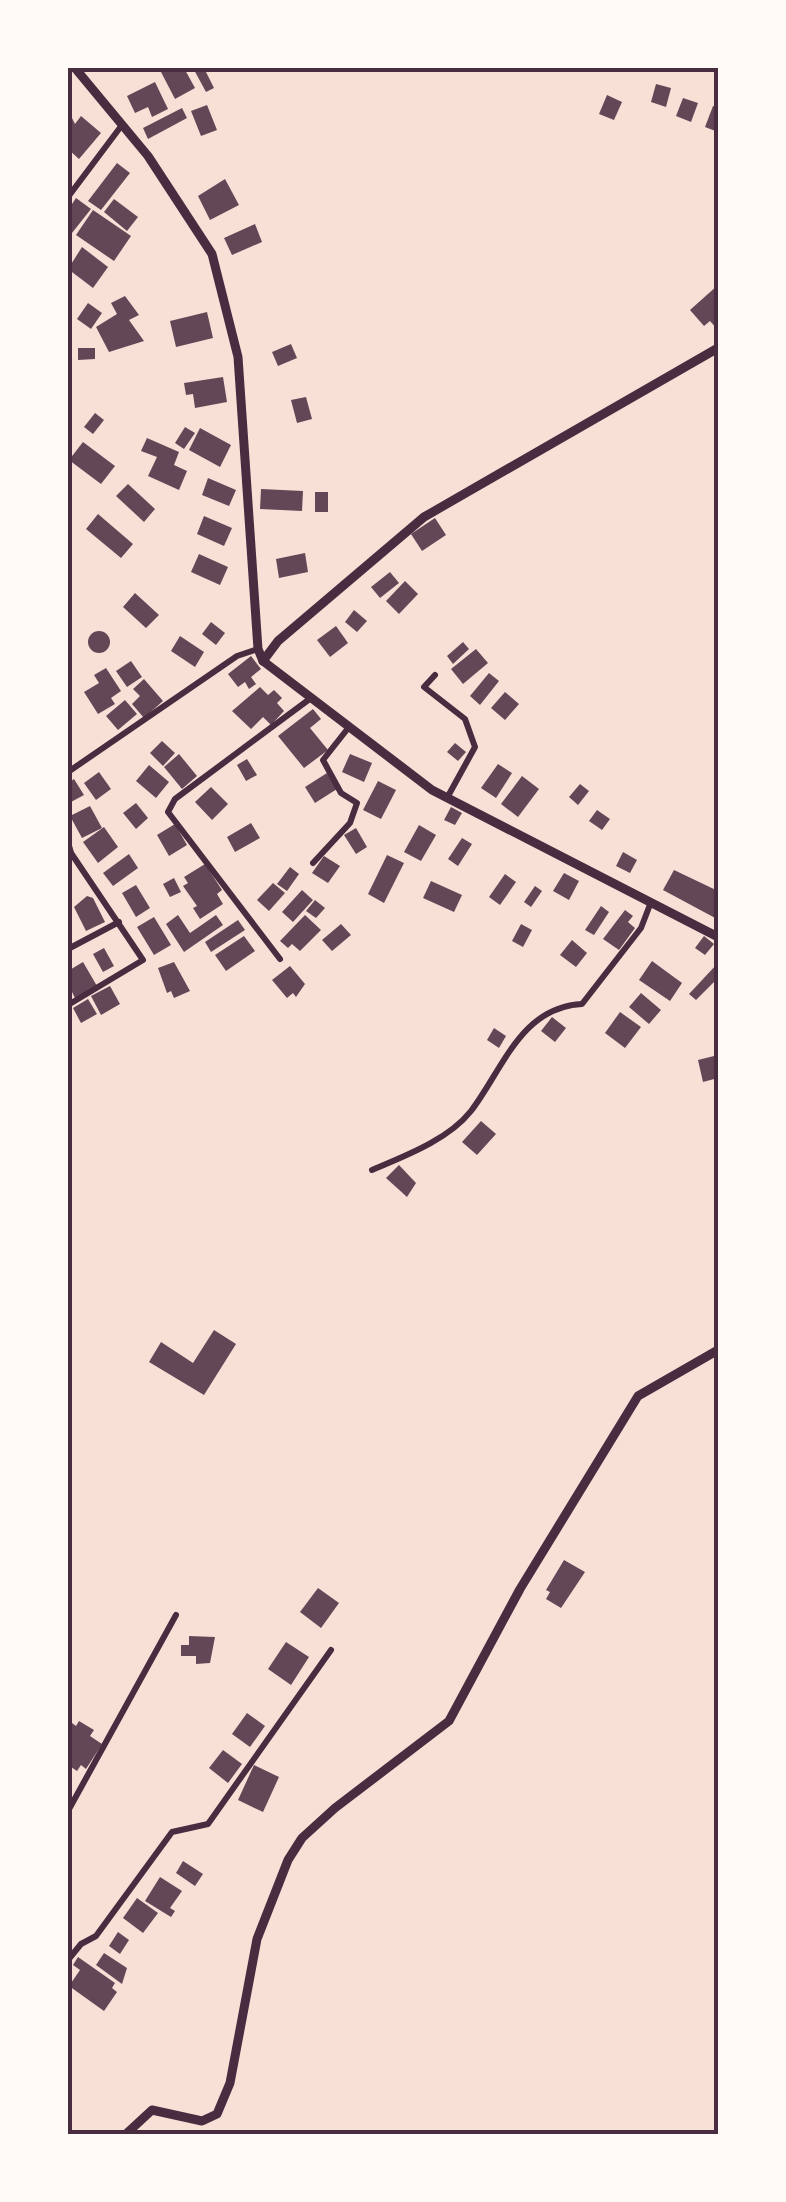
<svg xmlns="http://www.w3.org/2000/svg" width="786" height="2202" font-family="'Playfair Display',serif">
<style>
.building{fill:#644757}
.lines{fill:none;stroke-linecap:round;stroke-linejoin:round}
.minor{stroke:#4a2c40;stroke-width:6}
.tertiary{stroke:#4a2c40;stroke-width:9}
.neatline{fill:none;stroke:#4a2c40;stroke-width:4}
</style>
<rect width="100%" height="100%" fill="#f7e1d7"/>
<!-- building -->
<g class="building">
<path d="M170,68H184L195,88L175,99L161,72Z"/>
<path d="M193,68H204L214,88L206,92Z"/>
<path d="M155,82L168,109L152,117L148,107L135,113L127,96Z"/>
<path d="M656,84L671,88L666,107L651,102Z"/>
<path d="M607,95L622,102L614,120L599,114Z"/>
<path d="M683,98L698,103L691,122L676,116Z"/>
<path d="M207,105L217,130L201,136L191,111Z"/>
<path d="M713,106L718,107V132L705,127Z"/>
<path d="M182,108L187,118L148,139L143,128Z"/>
<path d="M68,110L75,124L81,116L101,133L79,159L68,149Z"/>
<path d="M117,163L130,173L101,210L88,201Z"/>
<path d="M225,179L239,205L210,220L198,196Z"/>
<path d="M76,198L91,209L72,233L68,230V210Z"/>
<path d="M114,199L138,217L127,231L104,212Z"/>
<path d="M93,210L131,236L114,261L76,235Z"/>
<path d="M255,224L262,242L232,255L224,238Z"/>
<path d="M82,247L108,267L93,288L68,269Z"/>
<path d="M718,285V330L710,321L704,326L690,310Z"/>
<path d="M125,296L139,315L129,320L144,341L109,352L96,327L117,314L111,303Z"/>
<path d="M88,303L102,313L91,329L77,319Z"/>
<path d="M207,312L213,338L176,347L170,321Z"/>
<path d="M291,344L297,358L278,366L272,352Z"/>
<path d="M78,348H95V359L78,360Z"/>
<path d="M223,377L227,402L195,408L193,394L186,395L184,383Z"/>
<path d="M306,397L312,419L297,423L291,400Z"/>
<path d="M95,413L104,420L93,434L84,427Z"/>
<path d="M185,427L195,433L184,449L175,443Z"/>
<path d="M200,428L231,445L220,467L189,450Z"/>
<path d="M147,438L179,452L174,465L187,471L179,490L148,476L157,457L141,451Z"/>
<path d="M83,442L115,466L101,484L69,460Z"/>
<path d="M208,478L236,490L229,506L202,495Z"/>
<path d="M128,484L155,509L144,522L116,496Z"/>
<path d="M261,489L303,491L302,511L260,509Z"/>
<rect x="315" y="492" width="13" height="20"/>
<path d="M98,514L133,544L121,558L86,529Z"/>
<path d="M204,516L232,528L224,546L197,534Z"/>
<path d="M435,518L446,535L422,551L411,534Z"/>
<path d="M305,553L308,572L279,578L276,559Z"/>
<path d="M199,554L228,567L220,585L191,572Z"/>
<path d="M390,572L399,583L380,598L371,587Z"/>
<path d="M405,581L418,594L399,614L386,601Z"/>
<path d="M135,593L159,615L146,628L123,607Z"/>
<path d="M354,610L367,621L357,632L345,622Z"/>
<path d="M211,622L225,633L216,645L202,634Z"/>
<path d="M336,626L348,643L330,657L317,640Z"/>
<circle cx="99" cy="642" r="11"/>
<path d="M180,636L204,652L195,667L171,651Z"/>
<path d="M463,642L469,649L453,664L447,656Z"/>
<path d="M476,649L488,663L463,684L451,669Z"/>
<path d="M251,656L261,669L251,677L256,684L249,689L245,682L238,687L228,674Z"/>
<path d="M131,661L142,677L127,687L116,671Z"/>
<path d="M106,668L121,691L111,698L115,704L98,714L84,692L99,683L94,675Z"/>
<path d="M489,673L499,681L480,705L470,696Z"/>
<path d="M144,679L163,701L144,718L132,704L140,696L133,689Z"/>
<path d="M260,687L268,695L274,690L282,698L277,703L284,711L271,725L263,717L251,729L232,711Z"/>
<path d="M505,692L519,704L505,720L491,708Z"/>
<path d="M125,700L137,714L118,730L106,716Z"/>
<path d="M313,709L321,719L310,728L328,750L304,768L278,736Z"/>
<path d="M162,741L175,753L163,766L150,753Z"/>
<path d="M455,743L466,752L458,761L447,752Z"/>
<path d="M179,754L197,776L182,789L164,767Z"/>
<path d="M350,754L372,763L364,782L342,772Z"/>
<path d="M247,759L257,775L246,781L237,765Z"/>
<path d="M498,764L512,773L496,798L481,788Z"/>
<path d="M149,765L169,782L156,798L136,781Z"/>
<path d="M99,772L111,789L96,800L84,783Z"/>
<path d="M327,773L337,789L315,803L305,787Z"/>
<path d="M522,776L539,789L518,817L501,804Z"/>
<path d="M74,779L84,795L71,802L68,783Z"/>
<path d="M378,781L396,790L381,819L363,810Z"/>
<path d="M580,784L589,791L578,805L569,797Z"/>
<path d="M211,787L228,804L212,820L195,802Z"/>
<path d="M136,803L148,818L136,829L123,813Z"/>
<path d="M90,806L102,828L82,838L70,816Z"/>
<path d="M451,807L462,813L455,825L444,820Z"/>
<path d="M597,810L610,819L602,830L589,821Z"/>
<path d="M251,823L260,838L235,852L227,837Z"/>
<path d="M175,824L187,845L169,856L157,835Z"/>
<path d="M419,825L436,835L421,861L404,852Z"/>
<path d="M104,827L118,847L98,863L83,842Z"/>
<path d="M356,828L367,847L356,854L344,835Z"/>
<path d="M462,838L472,844L458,866L448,859Z"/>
<path d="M623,852L637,860L630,873L616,866Z"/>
<path d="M129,854L138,868L113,886L103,873Z"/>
<path d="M387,855L404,863L384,903L368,894Z"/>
<path d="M324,856L340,866L328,883L312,873Z"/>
<path d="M205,864L222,890L217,894L223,904L200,919L193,908L197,906L183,886L188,883L184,877Z"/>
<path d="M290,867L299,874L287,891L277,884Z"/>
<path d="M674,870L718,891L717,919L663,890Z"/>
<path d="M564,873L579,881L569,900L553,891Z"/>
<path d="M505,874L516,882L500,905L489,897Z"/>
<path d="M174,878L181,892L170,897L163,884Z"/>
<path d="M431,881L462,895L454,912L423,898Z"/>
<path d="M273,883L285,893L269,911L257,900Z"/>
<path d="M136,885L150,908L136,917L122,893Z"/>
<path d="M535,886L542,891L531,907L524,902Z"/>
<path d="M302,890L313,900L293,922L282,912Z"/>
<path d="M87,896L93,898L105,922L86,931L74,907Z"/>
<path d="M315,900L325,908L316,918L306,911Z"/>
<path d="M601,906L609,912L594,935L585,930Z"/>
<path d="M625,910L633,916L628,922L635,928L619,950L603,939Z"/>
<path d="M178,915L190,933L216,915L223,925L184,952L166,924Z"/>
<path d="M305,915L321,930L300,951L292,944L288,948L280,941Z"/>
<path d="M154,917L171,945L154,955L137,927Z"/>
<path d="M238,920L245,930L211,952L205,942Z"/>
<path d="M341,924L351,935L332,951L322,940Z"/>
<path d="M521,924L532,930L523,947L512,941Z"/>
<path d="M244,936L255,951L226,971L215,955Z"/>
<path d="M704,936L714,944L705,955L695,948Z"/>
<path d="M572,940L587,953L576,967L560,955Z"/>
<path d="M104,948L114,966L103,972L93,954Z"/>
<path d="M652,961L682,983L670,1001L639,980Z"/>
<path d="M83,962L97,986L75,998L68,984V971Z"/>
<path d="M174,962L190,991L174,998L171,991L167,993L158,968Z"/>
<path d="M718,963V978L696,1000L689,994Z"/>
<path d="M290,966L305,984L296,997L293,993L287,998L272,980Z"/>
<path d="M110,986L120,1004L101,1015L91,996Z"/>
<path d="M641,993L661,1010L649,1024L629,1007Z"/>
<path d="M88,999L97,1014L81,1023L73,1008Z"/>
<path d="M620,1012L641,1027L625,1048L605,1033Z"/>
<path d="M552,1017L566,1028L555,1042L541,1031Z"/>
<path d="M494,1028L506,1036L499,1048L487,1040Z"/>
<path d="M718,1055V1078L703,1082L698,1060Z"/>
<path d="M481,1121L496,1134L477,1155L462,1142Z"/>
<path d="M399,1165L416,1183L407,1197L386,1178Z"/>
<path d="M214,1330L236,1344L204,1395L149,1362L161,1342L193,1363Z"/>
<path d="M564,1560L585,1572L561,1608L546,1599L550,1592L546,1590Z"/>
<path d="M318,1588L339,1603L321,1628L300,1612Z"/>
<path d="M189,1636L215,1637L210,1663L196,1664V1656H181V1645H189Z"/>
<path d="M286,1642L309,1657L291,1685L268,1669Z"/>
<path d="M247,1713L265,1726L250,1747L232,1734Z"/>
<path d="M79,1721L94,1730L90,1736L102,1744L86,1769L81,1765L77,1771L68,1765L72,1743L68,1739L72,1723L76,1726Z"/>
<path d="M223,1750L242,1764L228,1783L209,1768Z"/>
<path d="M254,1765L279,1777L263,1812L238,1800Z"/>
<path d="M183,1861L203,1874L195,1886L176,1873Z"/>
<path d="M160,1877L182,1891L170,1908L175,1911L171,1917L145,1901Z"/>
<path d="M137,1898L158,1913L143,1933L123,1918Z"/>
<path d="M118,1932L129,1940L120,1954L109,1946Z"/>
<path d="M104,1953L127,1968L122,1984L96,1965Z"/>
<path d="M78,1957L115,1983L112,1988L117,1992L104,2011L69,1986L80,1970L73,1965Z"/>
</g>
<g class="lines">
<!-- minor -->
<g class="minor">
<path d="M68,197L122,125"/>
<path d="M435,675L424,687L465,719L475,747L447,798"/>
<path d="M68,772L237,656L258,649"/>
<path d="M68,842L71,853L68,856"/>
<path d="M313,863L350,823L357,803L341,793L323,760L349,727"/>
<path d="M68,949L119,922"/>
<path d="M280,959L168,812L175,799L311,698"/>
<path d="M68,1005L143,960L71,853"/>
<path d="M372,1170C405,1156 448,1140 471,1111C503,1069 521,1007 582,1004L641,928L651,902"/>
<path d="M68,1811L176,1615"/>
<path d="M68,1960L81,1944L96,1936L172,1832L208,1824L331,1650"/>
</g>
<!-- tertiary -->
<g class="tertiary">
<path d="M75,68L148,156L212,254L238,357L258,649L263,661"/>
<path d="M263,661L278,641L424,517L718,348"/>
<path d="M263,661L432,790L718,937"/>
<path d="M126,2134L152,2110L202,2121L217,2114L230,2083L257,1939L288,1860L302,1838L335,1808L449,1721L520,1589L638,1396L718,1350"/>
</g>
</g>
<!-- border -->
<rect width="786" height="2202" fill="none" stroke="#fffaf5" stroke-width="140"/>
<rect x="70" y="70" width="646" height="2062" class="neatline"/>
</svg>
